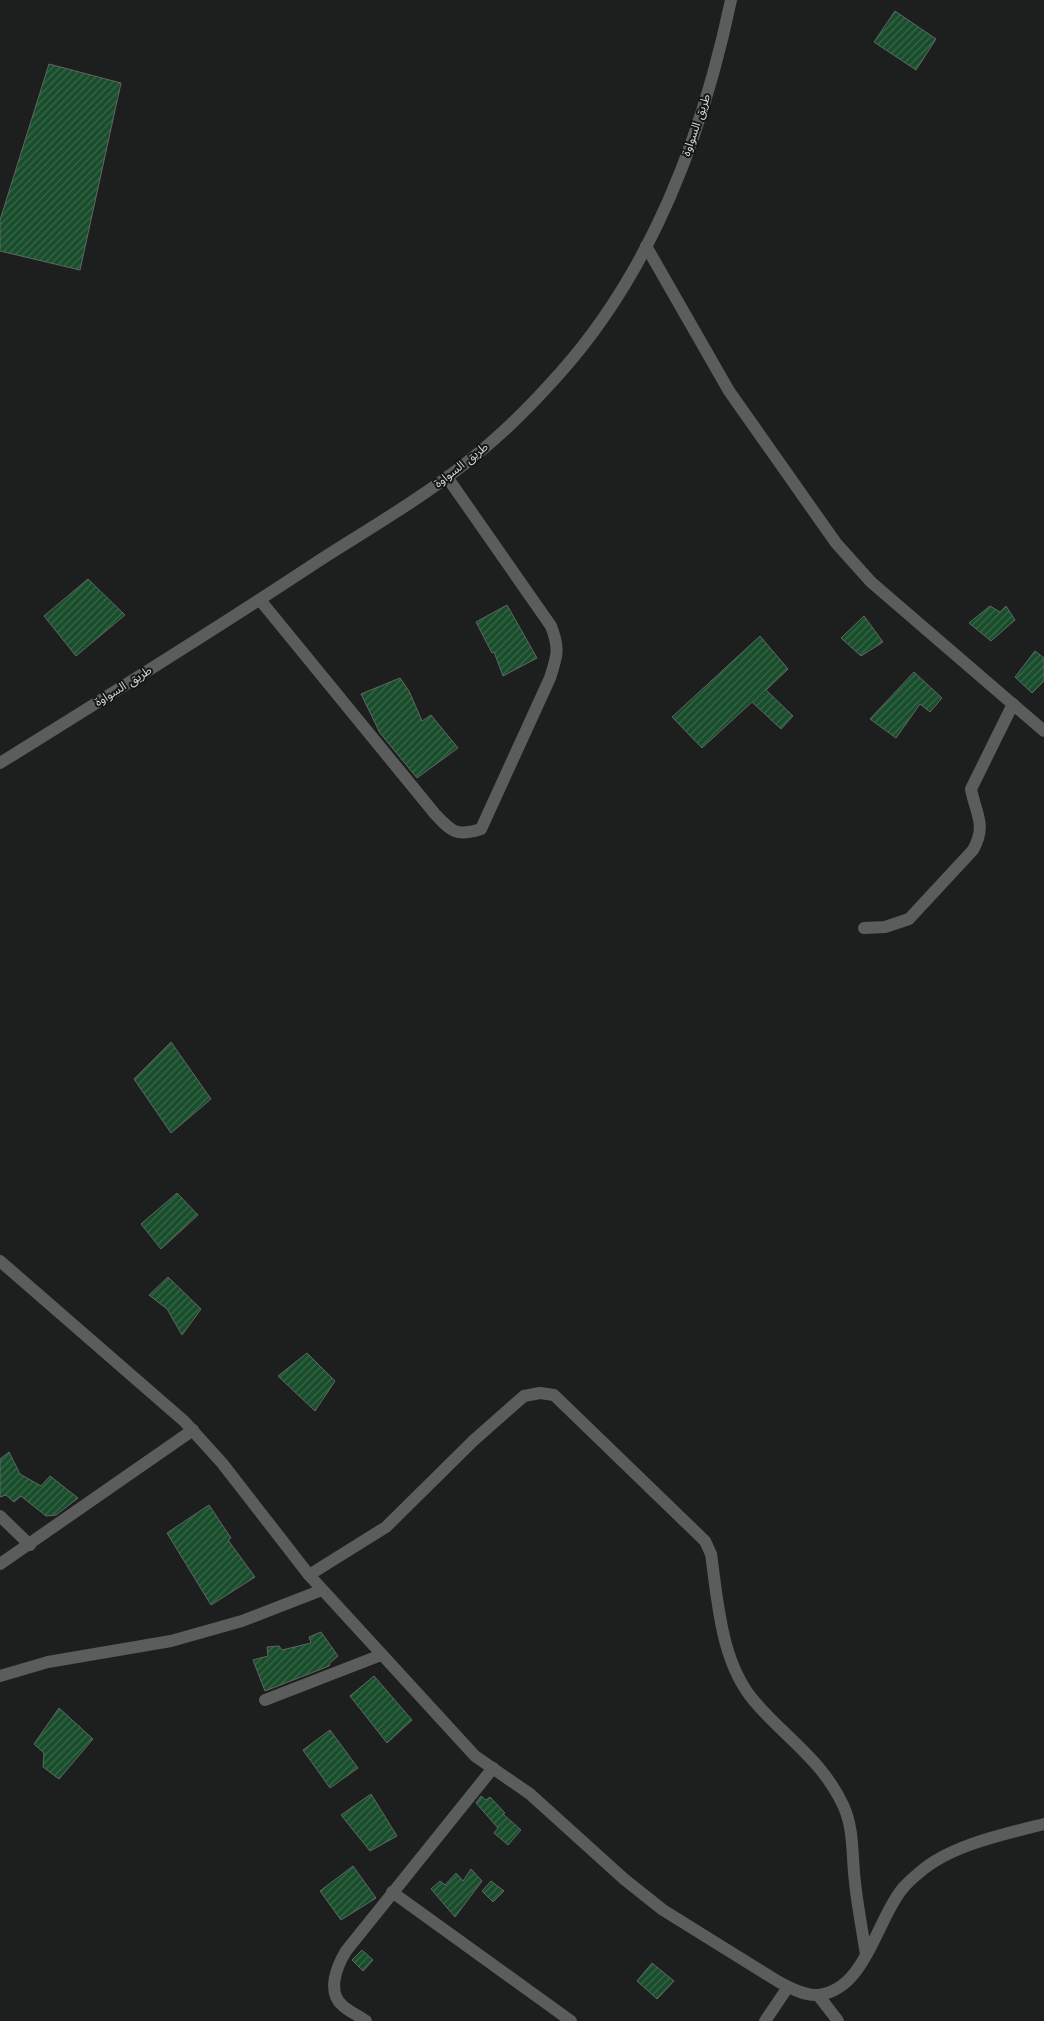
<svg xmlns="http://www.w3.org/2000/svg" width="1044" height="2021" font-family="'Work Sans','Noto Sans Arabic',sans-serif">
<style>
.building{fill:url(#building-hatch);stroke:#626663}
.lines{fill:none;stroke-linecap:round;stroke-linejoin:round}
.minor{stroke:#5b5d5d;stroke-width:12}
.labels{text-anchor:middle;stroke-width:4;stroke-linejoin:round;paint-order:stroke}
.street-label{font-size:12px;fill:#d3d5d5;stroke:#131615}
</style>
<defs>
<pattern id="building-hatch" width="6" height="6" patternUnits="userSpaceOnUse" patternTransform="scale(1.25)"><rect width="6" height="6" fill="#194e2c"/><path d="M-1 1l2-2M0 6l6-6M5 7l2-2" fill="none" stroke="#3a674a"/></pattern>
</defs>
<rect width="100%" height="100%" fill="#1c1f1e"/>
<!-- building -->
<g class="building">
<path d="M895,11L936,39L916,70L874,42Z"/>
<path d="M49,64L121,83L80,270L0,251V220Z"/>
<path d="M88,579L125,615L76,656L44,616Z"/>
<path d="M507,605L537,658L503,676L494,652L492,653L476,622Z"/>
<path d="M990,606L1000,612L1006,606L1015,620L991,641L969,623Z"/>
<path d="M864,616L883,642L861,656L841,638Z"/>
<path d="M760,636L788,669L766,690L793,716L781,729L752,702L702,748L672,717Z"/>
<path d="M1035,651L1044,658V681L1032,693L1015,677Z"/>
<path d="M914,672L942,698L930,712L920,704L896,738L870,719Z"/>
<path d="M400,678L409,691L422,721L431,715L458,748L417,778L380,733L361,694Z"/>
<path d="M171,1042L211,1099L171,1133L134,1079Z"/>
<path d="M177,1193L198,1215L161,1249L141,1224Z"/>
<path d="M168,1277L201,1309L182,1335L167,1309L149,1295Z"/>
<path d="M307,1353L335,1381L315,1411L278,1376Z"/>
<path d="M9,1452L20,1474L41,1486L50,1476L78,1498L56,1515L46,1516L21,1496L14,1502L6,1495L0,1497V1459Z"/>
<path d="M209,1505L231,1538L228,1540L255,1577L211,1605L167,1533Z"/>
<path d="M321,1632L338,1656L330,1663L329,1666L265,1691L253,1660L268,1656L267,1647L279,1646L282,1650L311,1643L309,1637Z"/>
<path d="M374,1676L412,1720L387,1743L350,1696Z"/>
<path d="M59,1708L93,1739L59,1779L43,1767L44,1753L34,1744Z"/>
<path d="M330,1730L358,1768L330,1788L303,1750Z"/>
<path d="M371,1794L397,1836L370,1851L341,1815Z"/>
<path d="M481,1796L486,1800L490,1797L505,1813L503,1814L521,1830L508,1845L494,1833L498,1828L476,1803Z"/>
<path d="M353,1866L376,1898L341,1920L320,1891Z"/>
<path d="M471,1869L482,1881L455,1917L431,1889L440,1881L445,1885L456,1873L463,1881Z"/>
<path d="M491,1881L504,1891L493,1902L482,1891Z"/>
<path d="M362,1950L373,1960L363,1971L352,1960Z"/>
<path d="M652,1963L674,1981L657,1999L637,1981Z"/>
</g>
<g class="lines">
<!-- minor -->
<g class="minor">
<path d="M646,246L729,391L836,543L871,582L1044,731"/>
<path d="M260,600L435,814C452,832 456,837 481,829L550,678C557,656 560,649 551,626L447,477"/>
<path d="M0,763C106,697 213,631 317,562C373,526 431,493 482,450C510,427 536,400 560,373C652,270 703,133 731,0"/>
<path d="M864,928L885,927L909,919L973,850C987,825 976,815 971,789L1013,704"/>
<path d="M0,1261L184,1421L222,1463L309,1575L475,1756L530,1794L624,1879L663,1910L779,1982C790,1988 805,1996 818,1995C866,1990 877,1918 903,1888C908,1882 914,1877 920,1872C951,1845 1005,1834 1044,1824"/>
<path d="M0,1516L30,1545"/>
<path d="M0,1564L193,1430"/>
<path d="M309,1575L386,1527L473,1441L524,1396L540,1393L554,1395L705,1541L711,1554C718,1603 721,1663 755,1702C786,1738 822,1760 843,1805C853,1826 852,1849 854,1872C856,1900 862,1927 866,1955"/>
<path d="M0,1676L48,1662L171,1641L242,1621L322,1590"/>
<path d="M265,1700L381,1655"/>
<path d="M392,1892L571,2021"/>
<path d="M818,1995L838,2021"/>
<path d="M366,2021C359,2016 350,2012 343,2006C326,1992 337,1966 346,1951L493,1768"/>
<path d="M765,2021L788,1987"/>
</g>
</g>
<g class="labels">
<!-- street labels -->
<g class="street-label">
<text transform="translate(696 125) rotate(-71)" y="4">طريق السواوة</text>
<text transform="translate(461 465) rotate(-38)" y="4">طريق السواوة</text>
<text transform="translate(123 686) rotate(-32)" y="4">طريق السواوة</text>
</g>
</g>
</svg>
